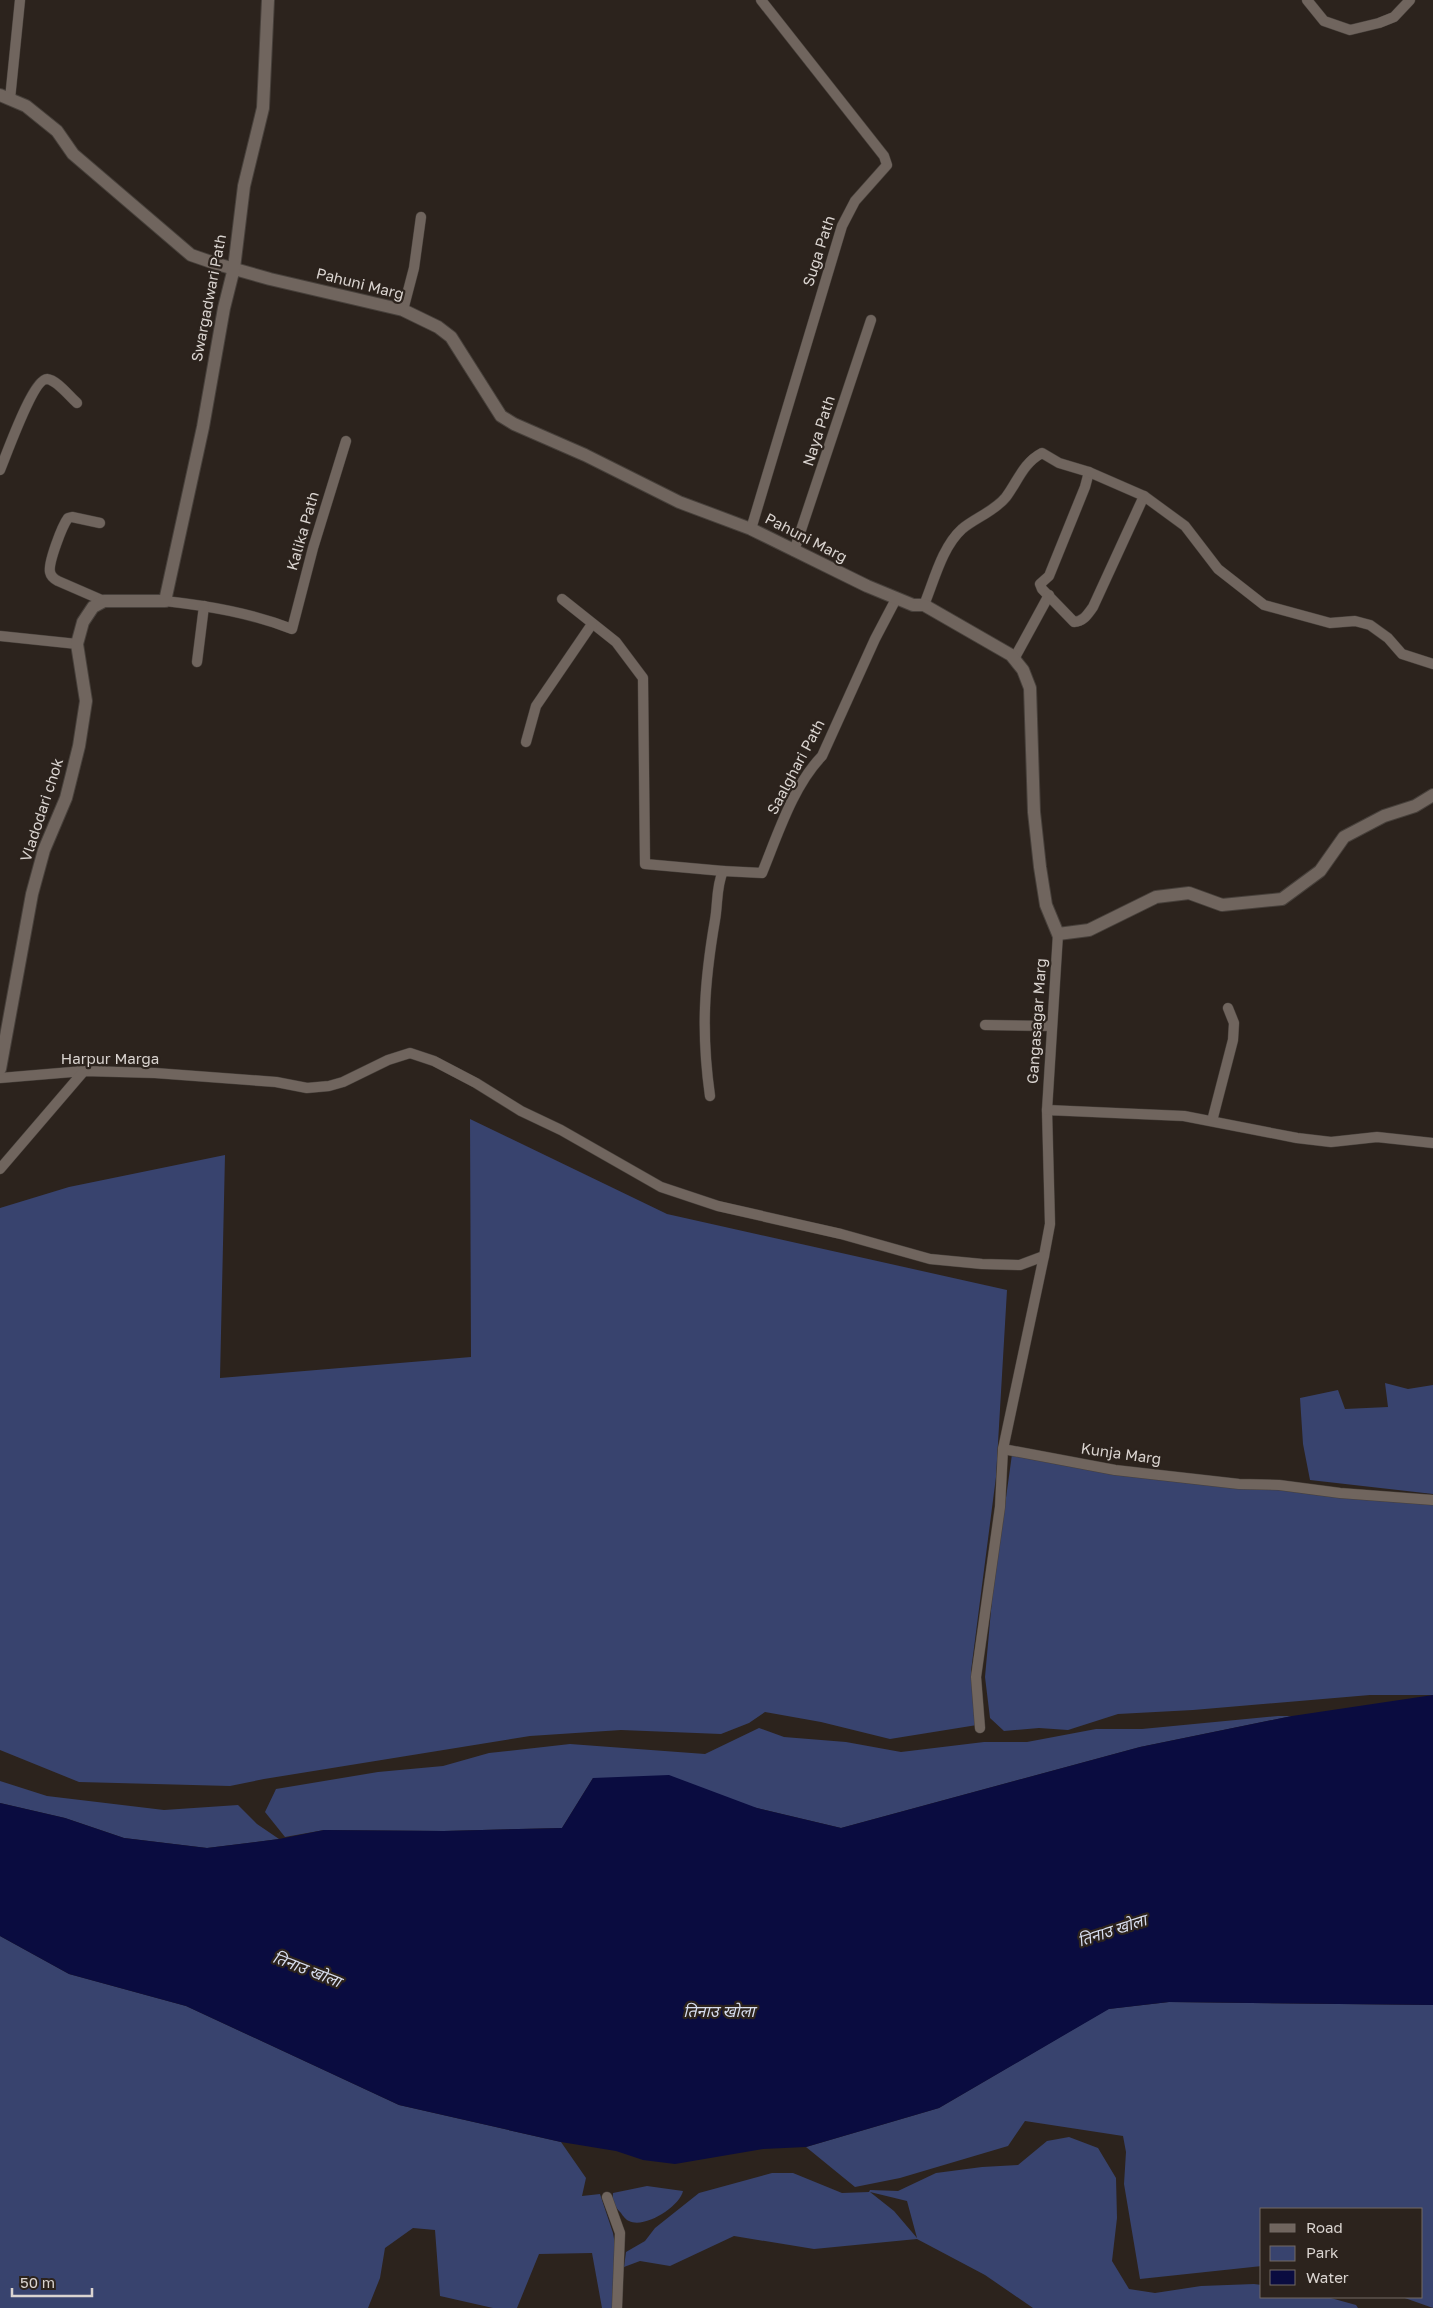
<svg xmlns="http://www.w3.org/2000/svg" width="1433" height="2308" font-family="'Golos Text','Noto Sans Devanagari',sans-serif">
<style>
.green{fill:#38436e;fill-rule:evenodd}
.water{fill:#0a0c40}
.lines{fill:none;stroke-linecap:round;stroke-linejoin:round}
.minor-casing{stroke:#47403b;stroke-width:11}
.tertiary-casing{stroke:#47403b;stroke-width:14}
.minor{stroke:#70655e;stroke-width:10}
.tertiary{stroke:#70655e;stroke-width:12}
.labels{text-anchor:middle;stroke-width:4.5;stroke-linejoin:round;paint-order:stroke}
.street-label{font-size:15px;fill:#dad4d0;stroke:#2c231d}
.water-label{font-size:16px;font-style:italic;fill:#d7ddee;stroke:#2c231d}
</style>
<rect width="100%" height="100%" fill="#2c231d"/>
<!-- green -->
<g class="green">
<path d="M470,1119L667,1214L1007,1290L996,1477L971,1671L977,1725L890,1739L821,1722L765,1712L749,1723L721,1734L621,1730L530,1736L264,1779L230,1786L79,1782L0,1750V1208L69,1187L225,1155L220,1378L471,1357Z"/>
<path d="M1385,1383L1408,1389L1433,1385V1494L1310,1480L1303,1444L1300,1398L1338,1390L1345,1409L1388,1407Z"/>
<path d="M1013,1447L1111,1472L1433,1504V1695H1370L1193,1710L1118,1714L1068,1730L1039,1728L1004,1731L990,1718L985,1677L992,1599Z"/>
<path d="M1278,1716H1292L1140,1747L841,1828L757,1808L593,1778L562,1828L444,1831L324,1830L285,1837L265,1812L276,1789L378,1772L443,1766L489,1753L570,1744L705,1754L759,1728L784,1737L846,1742L901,1752L984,1742H1027L1096,1729H1142Z"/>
<path d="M0,1781L47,1796L164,1810L238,1805L257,1824L279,1839L207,1848L124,1838L65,1818L0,1803Z"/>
<path d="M0,1936L69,1974L186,2006L399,2105L561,2142L586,2178L582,2196L600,2194L613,2233L616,2250L613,2308H602L592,2253L539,2254L517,2308H493L440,2296L435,2230L413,2228L385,2248L380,2278L368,2308H0Z"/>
<path d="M1169,2002L1433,2005V2308L1402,2297H1422V2209H1262V2266L1140,2279L1124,2184L1126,2152L1123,2136L1025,2121L1008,2146L900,2178L855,2187L806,2147L939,2108L1108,2009Z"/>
<path d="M1069,2137L1098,2148L1116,2178L1117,2218L1112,2261L1129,2289L1155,2293L1201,2286L1254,2284L1262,2285V2297H1327L1356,2305L1358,2308H1033L985,2275L917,2239L814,2249L734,2236L670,2266L640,2261L624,2267L626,2252L645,2241L655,2228L699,2193L772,2173H793L842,2193L869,2192L870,2190L898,2191L936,2173L982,2167L1018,2165L1047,2141ZM870,2192L907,2201L917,2238L894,2211Z"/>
<path d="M647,2186L683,2191C680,2206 645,2229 629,2221C626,2220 623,2216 621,2213C615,2207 612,2202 613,2193Z"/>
</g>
<!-- water -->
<path class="water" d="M1433,1695V2005L1169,2002L1109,2009L939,2108L806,2147L763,2149L675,2164L643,2160L616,2151L561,2142L399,2105L186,2006L69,1974L0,1936V1803L65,1818L124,1838L207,1848L279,1839L324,1830L444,1831L562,1828L593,1778L669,1775L757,1808L841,1828L1140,1747L1292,1716Z"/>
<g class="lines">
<defs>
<g id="minor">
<path d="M1307,0L1324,21L1350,30L1379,23L1394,17L1410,0"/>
<path d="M10,99L20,0"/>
<path d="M403,310L414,268L421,217"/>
<path d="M0,470C6,456 33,379 47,379C57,380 69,396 77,403"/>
<path d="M1089,472L1085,487L1049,576L1040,584L1042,589L1074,622C1084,621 1087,615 1093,607L1144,496"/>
<path d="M100,523L72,517L68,518C62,526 48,563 50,572C51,577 54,579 58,581L104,601"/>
<path d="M751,529L842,226L855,201L887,165L884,156L761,0"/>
<path d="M794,551L871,320"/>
<path d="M562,599L616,642L643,678L645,864L723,871"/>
<path d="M165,601C209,606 251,613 292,629L313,548L346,441"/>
<path d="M924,605C934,581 942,547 962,529C975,518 995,511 1006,497C1018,481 1023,463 1042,453L1059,463L1089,472L1144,496L1185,526L1218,569L1264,605L1330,623L1355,621L1370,625L1388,638L1402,654L1433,664"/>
<path d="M0,636L77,644"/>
<path d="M1014,659L1049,595"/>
<path d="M197,662L204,606"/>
<path d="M526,742L536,706L592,624"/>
<path d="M985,1025L1051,1026"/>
<path d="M0,1078L84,1071L155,1073L276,1082L307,1088L329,1086L343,1082L388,1060L410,1053L434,1061L476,1083L521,1111L561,1130L661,1187L718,1206L841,1234L930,1259L982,1264L1020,1265L1044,1256L1050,1224L1047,1110L1184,1116L1297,1138L1331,1142L1377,1137L1433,1143"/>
<path d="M710,1096C701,1032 704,984 715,920C718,903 716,887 723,871L762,873C778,834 793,786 822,756L875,639L896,599"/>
<path d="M1047,1110L1058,934"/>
<path d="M1212,1121L1233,1040L1234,1023L1228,1008"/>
<path d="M0,1169L84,1071"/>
<path d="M1003,1449L1115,1470L1239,1484L1279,1485L1340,1493L1433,1500"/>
<path d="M980,1728L976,1677L1000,1507L1003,1449L1044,1256"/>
<path d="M607,2197L620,2233L617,2308"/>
</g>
<g id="tertiary">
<path d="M0,95L26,106L57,131L73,154L191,255L217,264L270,279L403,310L438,327L451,337L501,416L514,424L585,455L679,502L751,529L867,586L913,605H924L1011,655L1023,670L1030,688L1034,812L1040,867L1046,905L1058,934L1089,930L1156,897L1189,893L1222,905L1282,899L1320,871L1344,837L1384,816L1415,806L1433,795"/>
<path d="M0,1069L32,894L44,850L66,798L79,746L86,701L77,644L83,622L93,607L104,601H165L203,427L224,308L234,268L244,186L263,108L268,0"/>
</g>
</defs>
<!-- minor casing -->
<use href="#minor" class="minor-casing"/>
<!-- tertiary casing -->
<use href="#tertiary" class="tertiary-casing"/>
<!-- minor -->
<use href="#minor" class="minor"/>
<!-- tertiary -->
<use href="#tertiary" class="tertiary"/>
</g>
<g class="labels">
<!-- street labels -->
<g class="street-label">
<text transform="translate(819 251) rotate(-72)" y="5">Suga Path</text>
<text transform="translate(360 284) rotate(14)" y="5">Pahuni Marg</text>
<text transform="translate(209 298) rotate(-79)" y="5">Swargadwari Path</text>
<text transform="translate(819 431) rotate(-72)" y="5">Naya Path</text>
<text transform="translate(303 531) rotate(-74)" y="5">Kalika Path</text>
<text transform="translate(806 538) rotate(27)" y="5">Pahuni Marg</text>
<text transform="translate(796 767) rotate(-62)" y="5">Saalghari Path</text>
<text transform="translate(42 810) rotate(-72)" y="5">Vladodari chok</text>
<text transform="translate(1037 1021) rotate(-86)" y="5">Gangasagar Marg</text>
<text x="110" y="1064">Harpur Marga</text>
<text transform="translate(1121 1454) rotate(8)" y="5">Kunja Marg</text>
</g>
<!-- water labels -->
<g class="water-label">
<text transform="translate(1112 1930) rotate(-18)" y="6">तिनाउ खोला</text>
<text transform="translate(307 1969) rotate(21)" y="6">तिनाउ खोला</text>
<text x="719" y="2017">तिनाउ खोला</text>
</g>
</g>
<!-- legend -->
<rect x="1260" y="2208" width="162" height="90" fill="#2c231d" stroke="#726a65"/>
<rect x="1270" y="2224" width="25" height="8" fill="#70655e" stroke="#726a65"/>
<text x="1306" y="2233" font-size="15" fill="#dad4d0">Road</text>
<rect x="1270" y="2246" width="25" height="15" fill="#38436e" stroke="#726a65"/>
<text x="1306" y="2258" font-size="15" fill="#dad4d0">Park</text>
<rect x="1270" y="2270" width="25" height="15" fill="#0a0c40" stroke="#726a65"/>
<text x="1306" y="2283" font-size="15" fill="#dad4d0">Water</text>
<!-- scale -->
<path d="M12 2288v8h80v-8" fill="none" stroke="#dad4d0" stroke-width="2.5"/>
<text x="20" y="2288" font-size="15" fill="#dad4d0" stroke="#2c231d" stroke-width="4" paint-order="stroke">50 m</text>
</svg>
